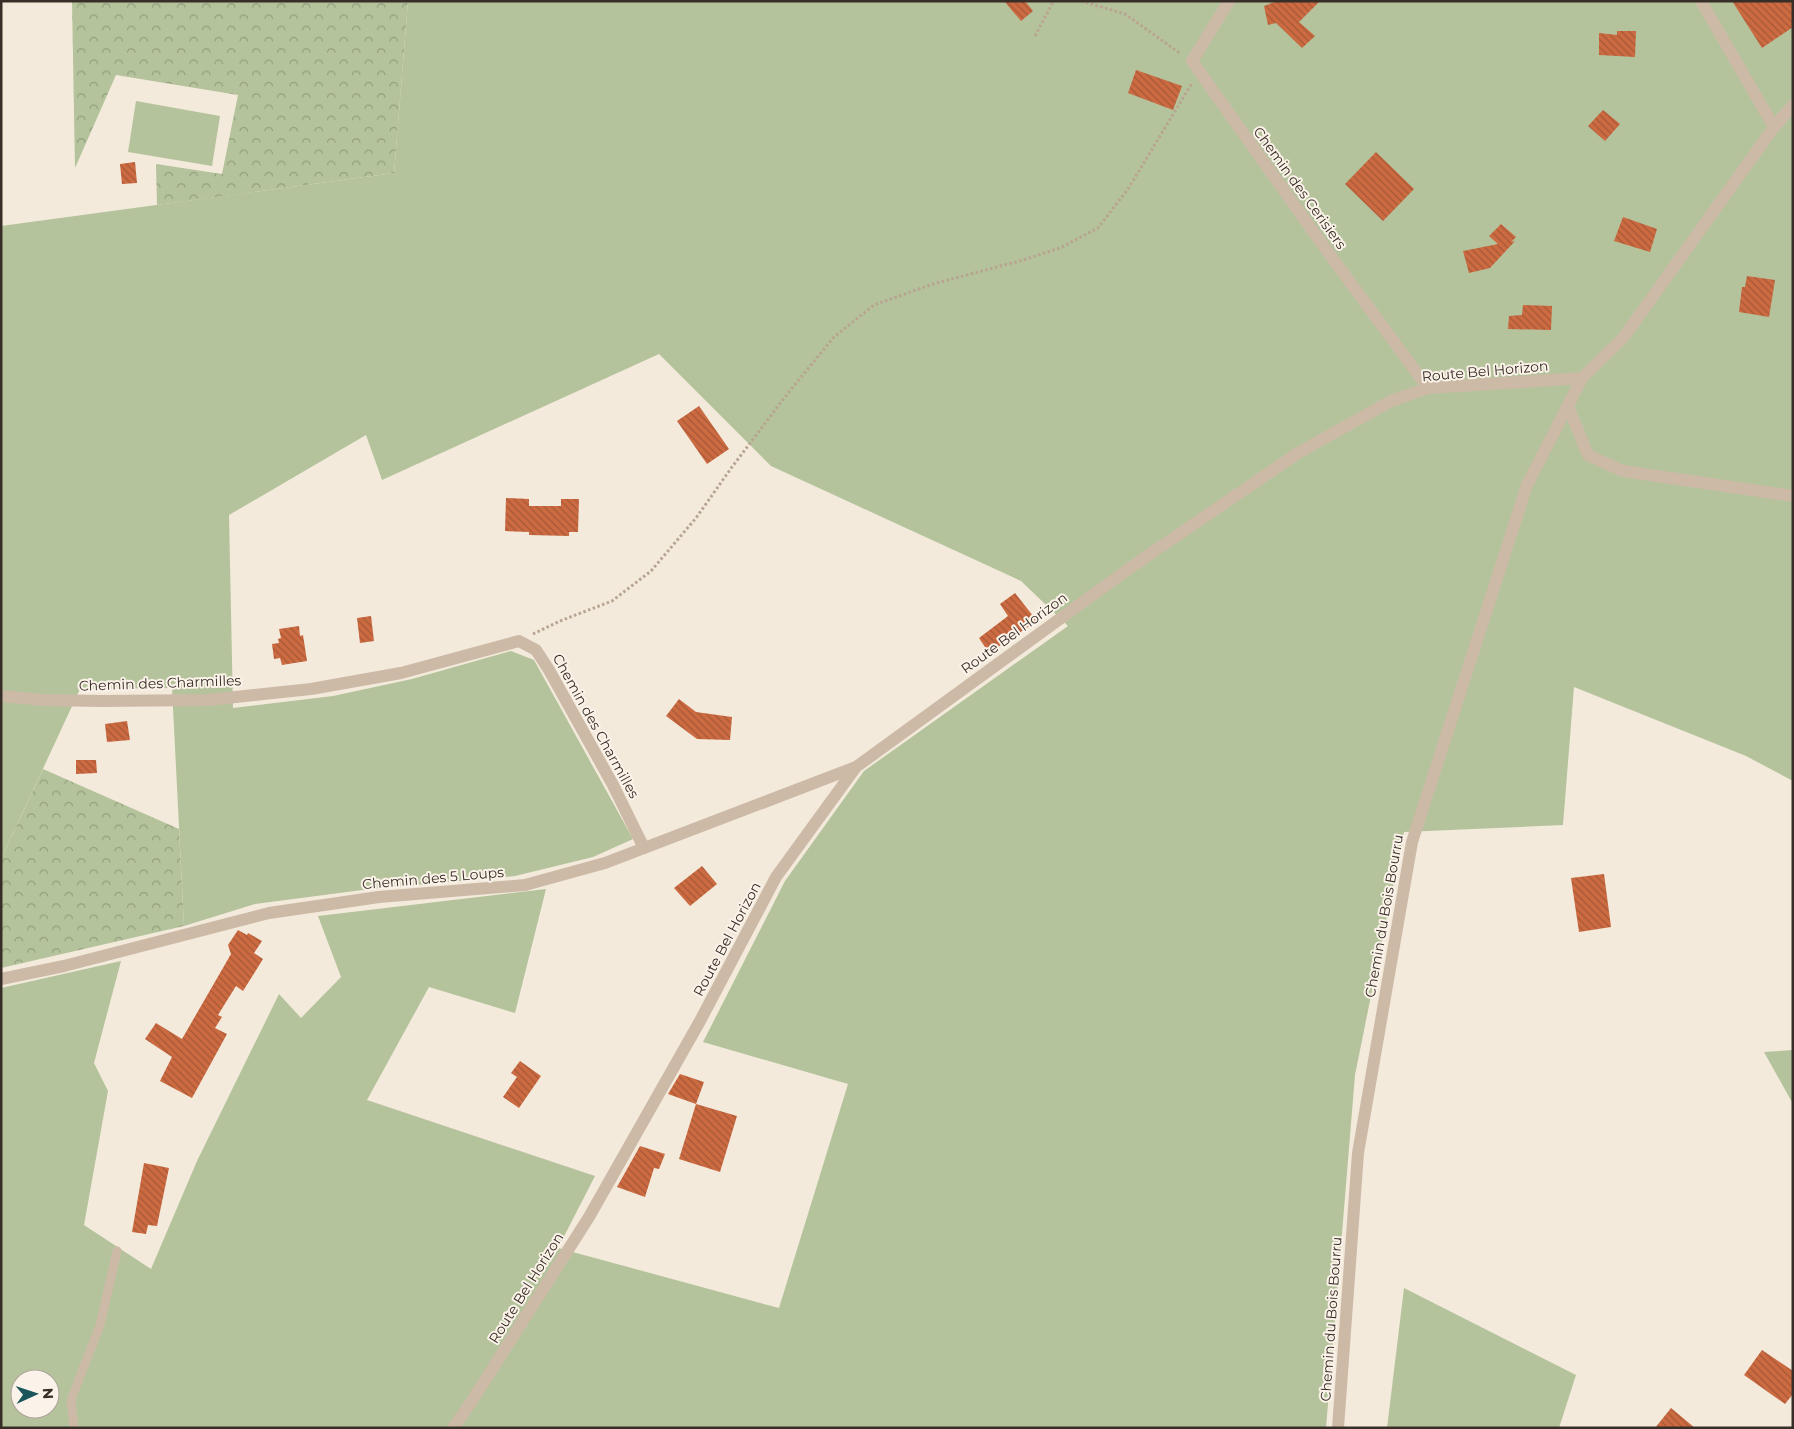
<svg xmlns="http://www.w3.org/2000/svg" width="1794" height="1429" font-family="Montserrat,sans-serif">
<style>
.grass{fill:#b4c39b;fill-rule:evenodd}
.forest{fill:url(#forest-crowns)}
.building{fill:url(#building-back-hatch)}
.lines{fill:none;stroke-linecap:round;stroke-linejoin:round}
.path{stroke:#b8a491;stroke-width:3;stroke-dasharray:2.5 2.5;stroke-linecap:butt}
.service{stroke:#ccbaa7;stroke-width:9}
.minor{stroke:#ccbaa7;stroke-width:12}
.labels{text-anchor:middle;stroke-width:4;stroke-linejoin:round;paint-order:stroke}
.street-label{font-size:14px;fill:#382e28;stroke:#fbf3e9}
</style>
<defs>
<pattern id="forest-crowns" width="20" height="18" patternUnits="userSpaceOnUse" patternTransform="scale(1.25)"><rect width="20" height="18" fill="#b4c39b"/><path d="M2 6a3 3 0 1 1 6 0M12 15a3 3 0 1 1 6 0" fill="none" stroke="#939f7e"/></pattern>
<pattern id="building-back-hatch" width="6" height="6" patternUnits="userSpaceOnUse" patternTransform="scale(1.25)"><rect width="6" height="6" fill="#cc6a41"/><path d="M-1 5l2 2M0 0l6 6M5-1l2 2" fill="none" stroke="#a75836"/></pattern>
</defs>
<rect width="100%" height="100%" fill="#f3eadc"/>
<!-- grass -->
<g class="grass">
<path d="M408,1H1793V781L1746,756L1574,687L1563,825L1404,832L1355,1075L1326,1428H1V988L121,961L94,1063L108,1091L84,1225L151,1269L197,1161L279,994L301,1018L341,977L318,916L546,889L515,1013L429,987L367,1100L595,1176L558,1248L779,1308L848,1084L703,1042L785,881L864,771L1068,626L1021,581L771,466L659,354L382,480L366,435L229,515L233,708L333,696L412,679L511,651L534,660L633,839L593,857L515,876L370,889L255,904L184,926L172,688L80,689L1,859V226L394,173ZM20,1379H50V1409H20Z"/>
<path d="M136,101L220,116L212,166L128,152Z"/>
<path d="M1793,1050V1104L1764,1052Z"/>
<path d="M1404,1288L1576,1375L1559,1428H1387Z"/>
</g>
<!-- forest -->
<g class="forest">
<path d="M72,1H408L394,173L157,205L156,164L222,174L238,95L116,75L75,168Z"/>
<path d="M43,769L179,829L184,926L1,968V859Z"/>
</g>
<!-- building -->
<g class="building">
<path d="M1004,1H1025L1033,11L1021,21Z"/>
<path d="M1277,1H1320L1299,22L1315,36L1302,48L1276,23L1268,25L1264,6Z"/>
<path d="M1732,1H1793V27L1762,48Z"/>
<path d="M1617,31H1636L1635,57L1599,55V33L1617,35Z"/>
<path d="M1136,70L1182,86L1173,110L1128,93Z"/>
<path d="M1603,110L1620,124L1605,141L1588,126Z"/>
<path d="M1376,152L1414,189L1383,221L1345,184Z"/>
<path d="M135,162L137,183L122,184L120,164Z"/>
<path d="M1623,217L1657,229L1650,252L1614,241Z"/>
<path d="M1501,224L1516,237L1511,242L1515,241L1490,268L1469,273L1463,251L1498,244L1489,236Z"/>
<path d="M1747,276L1775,280L1769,317L1739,312L1742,287H1745Z"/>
<path d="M1523,305L1552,306L1551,330L1508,329L1509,316L1522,315Z"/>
<path d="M699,406L729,449L707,464L677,421Z"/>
<path d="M506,498L529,499V506H561V499H579L578,532H569V536L529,535V532L505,531Z"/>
<path d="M1015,593L1037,621L989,653L979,638L1008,616L1000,604Z"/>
<path d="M371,616L374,641L360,643L357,618Z"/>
<path d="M299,626L300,636L303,635L307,661L282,665L280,658L274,659L272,644L279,643L278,639L281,638L279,629Z"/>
<path d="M679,699L696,712L732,717L730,740L697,739L666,716Z"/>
<path d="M127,721L130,740L107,742L105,724Z"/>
<path d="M76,760H96L97,773L76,774Z"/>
<path d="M702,866L717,884L690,906L674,888Z"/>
<path d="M1604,874L1611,927L1579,932L1571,878Z"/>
<path d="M238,930L247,935L248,933L262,941L254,953L263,959L243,991L236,986L218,1015L222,1017L215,1028L227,1034L192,1098L160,1081L172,1057L145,1039L156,1023L182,1039L231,954L228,945Z"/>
<path d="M520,1061L541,1076L519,1108L503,1097L517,1077L511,1073Z"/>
<path d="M680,1074L704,1082L696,1104L668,1094Z"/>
<path d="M696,1104L737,1116L720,1172L679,1159Z"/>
<path d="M640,1146L665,1154L659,1169L654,1168L645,1197L617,1187Z"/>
<path d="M144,1163L169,1168L157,1226L148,1225L146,1234L132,1232Z"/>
<path d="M1762,1350L1793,1371V1394L1785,1404L1744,1375Z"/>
<path d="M1671,1408L1695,1428H1655Z"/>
</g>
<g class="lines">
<!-- path -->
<g class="path">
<path d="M1081,1L1125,14L1181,54"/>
<path d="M1035,36L1052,4V1"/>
<path d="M533,634L560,621L612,601L651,571L696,518L732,467L788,393L834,337L874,305L933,284L1023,260L1060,248L1098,228L1128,189L1192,83"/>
</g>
<!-- service -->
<path class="service" d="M74,1428L71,1400L100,1325L117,1251"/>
<!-- minor -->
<g class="minor">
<path d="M1229,1L1192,61L1322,244L1428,388"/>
<path d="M1701,1L1774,127"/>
<path d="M1568,406L1588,455L1623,471L1793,496"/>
<path d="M1,696L43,700L101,701L208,700L254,695L311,689L401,673L519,641L536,650L549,670L613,785L644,848"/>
<path d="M1,979L64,966L269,913L379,897L525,885L605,863L856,767"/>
<path d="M453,1428L468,1407L589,1217L700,1021L776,877L856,767L1134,565L1298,453L1391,401L1428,388L1582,378L1623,338L1774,127L1793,105"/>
<path d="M1338,1428L1358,1153L1412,842L1527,485L1582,378"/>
</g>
</g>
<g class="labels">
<!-- street labels -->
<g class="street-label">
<text transform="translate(1300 188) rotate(54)" y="5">Chemin des Cerisiers</text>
<text transform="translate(1485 371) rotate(-5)" y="5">Route Bel Horizon</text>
<text transform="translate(1014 633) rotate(-36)" y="5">Route Bel Horizon</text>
<text transform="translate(160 683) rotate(-2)" y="5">Chemin des Charmilles</text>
<text transform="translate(596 726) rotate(61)" y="5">Chemin des Charmilles</text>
<text transform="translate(433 878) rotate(-5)" y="5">Chemin des 5 Loups</text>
<text transform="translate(1384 916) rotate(-80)" y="5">Chemin du Bois Bourru</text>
<text transform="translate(727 939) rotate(-62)" y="5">Route Bel Horizon</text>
<text transform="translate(526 1288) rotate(-58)" y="5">Route Bel Horizon</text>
<text transform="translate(1331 1319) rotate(-86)" y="5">Chemin du Bois Bourru</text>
</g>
</g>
<!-- border -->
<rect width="1794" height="1429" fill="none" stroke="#382e28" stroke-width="5"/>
<!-- north arrow -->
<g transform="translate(35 1394) rotate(87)"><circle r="24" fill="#fbf3e9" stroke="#ada49c"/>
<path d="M0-4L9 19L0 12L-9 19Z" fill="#1b555c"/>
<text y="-8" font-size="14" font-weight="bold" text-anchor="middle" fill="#382e28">N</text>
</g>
</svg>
